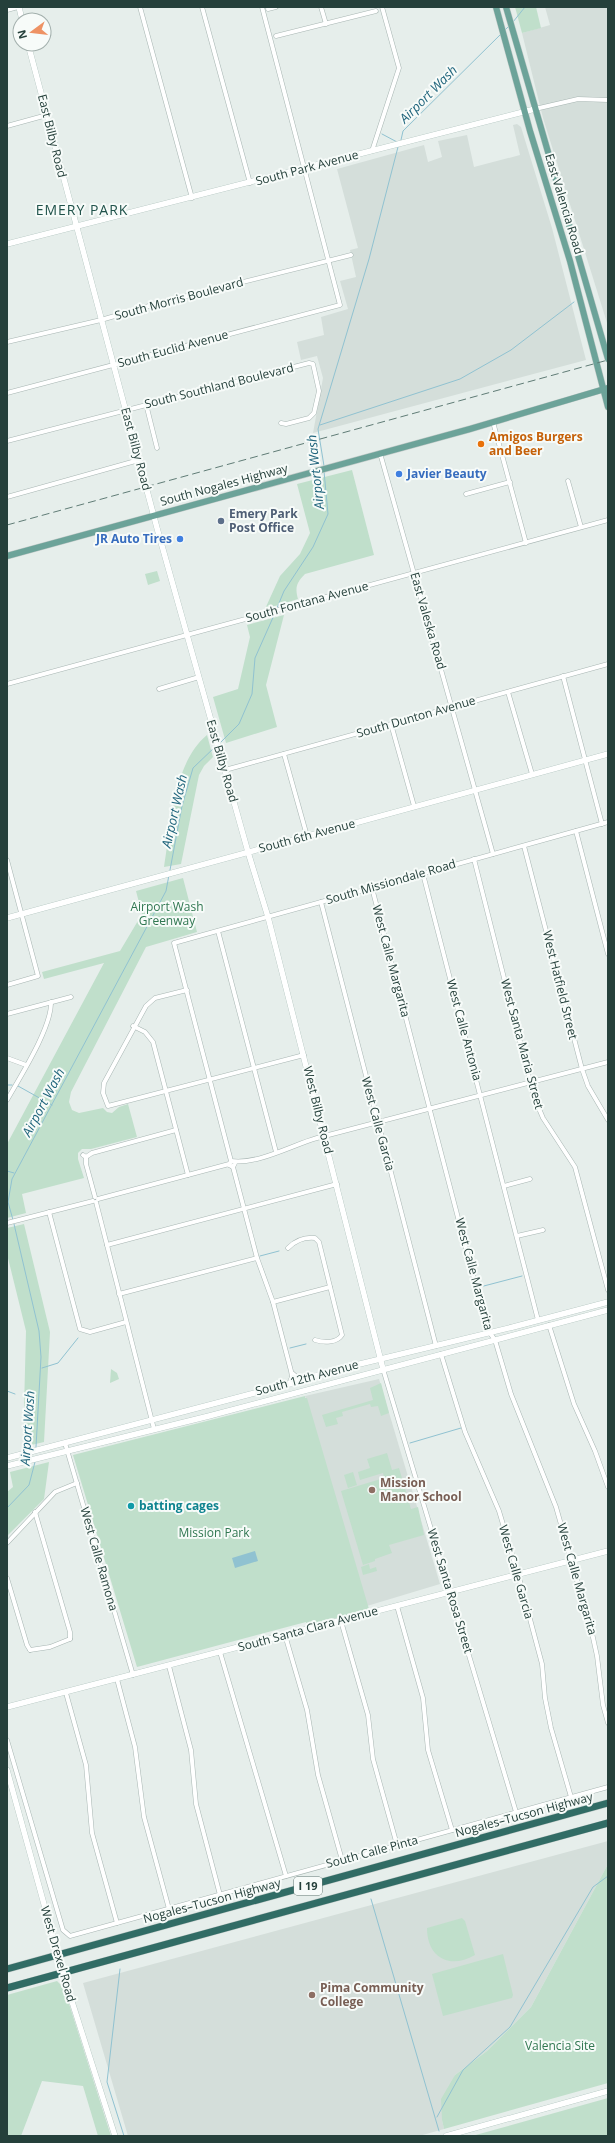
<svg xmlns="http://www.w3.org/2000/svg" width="615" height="2143" font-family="'Open Sans',sans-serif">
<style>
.built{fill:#d4deda}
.green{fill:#c0dfcb}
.water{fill:#90c2d1}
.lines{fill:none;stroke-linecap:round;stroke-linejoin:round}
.stream{stroke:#90c2d1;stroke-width:1}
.street-casing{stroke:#a8b6b3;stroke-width:5}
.secondary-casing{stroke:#a4bab4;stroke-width:6}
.primary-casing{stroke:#c2cac8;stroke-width:7}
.highway-casing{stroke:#c2cac8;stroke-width:8}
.street{stroke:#fff;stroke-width:4}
.secondary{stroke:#fff;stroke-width:5.5}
.primary{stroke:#6ca399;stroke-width:6}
.highway{stroke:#316c65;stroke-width:7}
.rail{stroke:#607c76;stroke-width:1;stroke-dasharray:8 4;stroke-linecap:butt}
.secondary-bridge-casing{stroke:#a4bab4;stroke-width:6;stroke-linecap:butt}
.secondary-bridge{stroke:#fff;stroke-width:5.5}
.food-dot{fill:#e8710a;stroke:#f7fbf9;stroke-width:1.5}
.shop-dot{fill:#3f7fe0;stroke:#f7fbf9;stroke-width:1.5}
.service-dot{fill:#5c6f8a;stroke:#f7fbf9;stroke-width:1.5}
.education-dot{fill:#8d6e63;stroke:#f7fbf9;stroke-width:1.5}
.culture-dot{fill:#0f9aa8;stroke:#f7fbf9;stroke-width:1.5}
.labels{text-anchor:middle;stroke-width:4;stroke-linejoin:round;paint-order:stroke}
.shield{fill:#f7fbf9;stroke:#647874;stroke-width:1}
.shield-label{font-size:11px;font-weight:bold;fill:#25403b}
.street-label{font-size:12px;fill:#25403b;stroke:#f7fbf9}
.food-label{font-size:12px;font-weight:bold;fill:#c56008;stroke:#f7fbf9;text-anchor:start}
.shop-label{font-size:12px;font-weight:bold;fill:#366cbe;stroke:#f7fbf9;text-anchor:start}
.service-label{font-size:12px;font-weight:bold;fill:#4e5e75;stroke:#f7fbf9;text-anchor:start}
.park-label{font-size:12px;fill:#307751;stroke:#f7fbf9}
.education-label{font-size:12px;font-weight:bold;fill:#785e54;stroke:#f7fbf9;text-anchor:start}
.culture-label{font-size:12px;font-weight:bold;fill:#0d838f;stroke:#f7fbf9;text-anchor:start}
.water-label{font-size:13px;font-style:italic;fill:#20657c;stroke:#f7fbf9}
.quarter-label{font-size:14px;letter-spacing:1px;fill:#21534b;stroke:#f7fbf9}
</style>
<rect width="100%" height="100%" fill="#e6eeeb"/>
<!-- built -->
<g class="built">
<path d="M545,7H608V326L543,118L522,33L550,25Z"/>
<path d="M517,124L521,127L552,228L586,360L313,433L323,378L317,356L301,360L297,342L324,335L321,317L348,309L340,281L356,277L350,250L358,248L337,169L424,145L428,162L442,157L438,141L467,135L474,167L520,155L513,125Z"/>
<path d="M379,1379L440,1584L367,1606L305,1396Z"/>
<path d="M608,1841V1864L531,2007L487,2051L455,2075L442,2120L444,2129L419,2136H128L83,1983Z"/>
</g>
<!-- green -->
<g class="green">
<path d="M515,7H536L541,28L522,33Z"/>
<path d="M352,470L374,555L305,574C296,583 295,588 298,599L265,609L280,576L300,554L310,533L297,484Z"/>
<path d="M157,571L160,581L148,585L145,574Z"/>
<path d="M284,615L266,685L277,727L226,743L213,697L238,689L250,637L247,625Z"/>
<path d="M207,735L213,757L204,766L199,775L181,864L164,867C171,826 173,763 207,735Z"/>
<path d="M183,878L197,932L146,947L71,1092L69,1102L72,1110L79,1113L103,1108L107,1112L112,1113L119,1107L128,1104L137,1137L91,1149H82L78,1153V1159L84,1178L22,1194L26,1213L7,1218V1144L104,963L44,979L42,972L120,951L142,914L136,891Z"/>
<path d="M24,1224L50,1332L44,1442L23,1447L26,1331L7,1254V1228Z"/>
<path d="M111,1369L117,1373L119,1379L110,1383Z"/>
<path d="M381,1383L389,1413L381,1416L378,1406L371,1407L370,1404L342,1412L343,1416L336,1418L338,1424L326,1427L322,1415L373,1400L370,1388Z"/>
<path d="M305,1396V1398H307L369,1609L307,1626L306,1622L137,1667L73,1455Z"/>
<path d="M387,1453L392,1470L399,1468L411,1509L418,1507L424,1535L389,1545L392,1553L375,1559V1561L363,1565L341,1491L384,1478L383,1473L360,1480L358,1472L370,1468L367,1459Z"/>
<path d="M49,1462L44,1499L7,1536V1492L13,1487L10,1472Z"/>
<path d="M353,1472L357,1485L348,1488L344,1475Z"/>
<path d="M369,1564L370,1569L376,1567L377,1571L363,1575L361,1567Z"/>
<path d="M608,1864V2083L444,2129L442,2120L441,2099L455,2075L487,2051L531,2007Z"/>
<path d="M462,1918L465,1921L475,1955C449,1970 427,1957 427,1928Z"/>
<path d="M503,1954L513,1995L512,1998L443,2016L432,1974Z"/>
<path d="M57,1981L64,1988L111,2136H98L83,2086L42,2081L21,2136H7V1995Z"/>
<path d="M608,2098V2136H472Z"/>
</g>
<!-- water -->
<path class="water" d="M255,1551L258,1561L235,1568L232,1558Z"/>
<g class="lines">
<!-- stream -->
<g class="stream">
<path d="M513,22L525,7"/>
<path d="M505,30L509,26"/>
<path d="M382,134L397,142"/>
<path d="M401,140L403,131L501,34"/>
<path d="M320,425L460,379L511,350L574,302"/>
<path d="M324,466L318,429L369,259L398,147"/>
<path d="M277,608L284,591L313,547L328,514L324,471"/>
<path d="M220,743L239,724L252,694L255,658L275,613"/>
<path d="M170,870L182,806L193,768L216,746"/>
<path d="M7,1085H12"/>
<path d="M18,1086L52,1105"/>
<path d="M7,1171L14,1173"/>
<path d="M13,1220L8,1202L12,1179L166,891L169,875"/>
<path d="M14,1224L39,1331L41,1357L36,1447"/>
<path d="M260,1256L279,1251"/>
<path d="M480,1287L522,1276"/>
<path d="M290,1348L306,1344"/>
<path d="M42,1368L58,1363L78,1338"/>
<path d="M7,1391L15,1394"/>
<path d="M410,1443L461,1428"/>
<path d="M7,1508L29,1485L35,1462"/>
<path d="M371,1899L439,2131"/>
<path d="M120,1969L107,2082L124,2136"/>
<path d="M437,2117L463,2070L510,2027L593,1887L608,1876"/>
</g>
<defs>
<g id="street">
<path d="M140,7L192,198"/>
<path d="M202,7L250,183"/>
<path d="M321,7L326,24"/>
<path d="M268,9L276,7"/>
<path d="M7,10L18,7"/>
<path d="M276,36L376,11"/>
<path d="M535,109L578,99L608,100"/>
<path d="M7,126L47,115"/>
<path d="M372,151L399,68L382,7"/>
<path d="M7,342L101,320L159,303L351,255"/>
<path d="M7,393L340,305L262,7"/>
<path d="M146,404L157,448"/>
<path d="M493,422L526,543"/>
<path d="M7,441L309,363L313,364L319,391L314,413L309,418L286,424L281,423"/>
<path d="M380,453L493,854"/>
<path d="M568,481L581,527"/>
<path d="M466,494L510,482"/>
<path d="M7,497L139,460"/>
<path d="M563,676L602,824"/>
<path d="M7,684L608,520"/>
<path d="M159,689L199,677"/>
<path d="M508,692L532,774"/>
<path d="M391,724L414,806"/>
<path d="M284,754L307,836"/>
<path d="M225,770L608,664"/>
<path d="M576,831L608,954"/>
<path d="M524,846L582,1069L588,1086L608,1120"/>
<path d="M474,859L534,1097L543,1118L575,1167L608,1290"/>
<path d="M7,860L38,976L7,985"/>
<path d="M423,874L538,1320"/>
<path d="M372,888L487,1329L495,1340L511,1394L556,1507L592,1633L597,1656L603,1705L608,1723"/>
<path d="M321,902L436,1346"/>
<path d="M218,931L276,1152"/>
<path d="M187,990L155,998L146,1006L104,1083L103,1093L108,1106L304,1055"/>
<path d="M7,1014L71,997"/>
<path d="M133,1026L145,1032L153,1042L188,1175"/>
<path d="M7,1058L26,1065"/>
<path d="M7,1100C20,1077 52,1027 51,1002"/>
<path d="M83,1155L86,1157V1164L95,1197"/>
<path d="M86,1157L92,1153L176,1130"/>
<path d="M231,1161L174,943L608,822"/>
<path d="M235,1163L233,1167L229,1165L231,1161C257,1165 292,1145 317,1138C414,1112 511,1087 608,1062"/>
<path d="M233,1167L257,1258L273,1302L291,1371L292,1377L289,1384"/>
<path d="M504,1186L530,1179"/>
<path d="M98,1199L229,1164"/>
<path d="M96,1202L154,1429"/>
<path d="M49,1212L80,1329L90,1332L126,1322"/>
<path d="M7,1223L93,1201"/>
<path d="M517,1236L543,1230"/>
<path d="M107,1245L337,1184"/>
<path d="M288,1248C295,1241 305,1237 315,1238L319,1242L342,1335C337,1343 324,1343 315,1340"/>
<path d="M119,1294L257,1258"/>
<path d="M273,1302L330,1287"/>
<path d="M549,1325L574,1404L595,1451L608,1487"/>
<path d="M441,1354L465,1432L499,1511L518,1574L542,1664L545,1698L551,1728L571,1797"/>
<path d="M383,1369L516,1812"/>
<path d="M292,1373L298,1378L308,1376"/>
<path d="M65,1443L133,1675"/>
<path d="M35,1512L70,1632V1639"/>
<path d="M7,1543L55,1492L77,1483"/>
<path d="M7,1578L27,1645L30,1650"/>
<path d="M397,1606L423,1698L428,1750L452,1830"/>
<path d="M341,1621L368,1715L373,1759L397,1845"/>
<path d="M285,1635L307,1710L318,1775L342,1860"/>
<path d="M30,1650L50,1647L70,1639"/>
<path d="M220,1652L286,1876"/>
<path d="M169,1666L191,1750L196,1804L220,1895"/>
<path d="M117,1679L135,1747L144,1817L169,1909"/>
<path d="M66,1693L86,1765L92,1833L117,1923"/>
<path d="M7,1740L63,1930L70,1936L608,1787"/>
</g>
<g id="secondary">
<path d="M19,7L22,20"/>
<path d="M28,44L157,528L248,852L268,917L383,1369"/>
<path d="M7,244L535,109"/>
<path d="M7,918L608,754"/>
<path d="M7,1458L289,1384L339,1369L513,1327L608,1302"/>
<path d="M7,1466L209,1416L608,1310"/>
<path d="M7,1707L608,1551"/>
<path d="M7,1770L55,1944"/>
<path d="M67,1986L115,2136"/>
<path d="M446,2136L608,2091"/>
</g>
<g id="primary">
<path d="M496,7L530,131L570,261L608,407"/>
<path d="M506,7L608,359"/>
<path d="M7,556L470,429L608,388"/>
</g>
<g id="highway">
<path d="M7,1969L608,1803"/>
<path d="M7,1988L608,1823"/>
</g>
</defs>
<!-- street casing -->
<use href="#street" class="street-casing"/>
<!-- secondary casing -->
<use href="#secondary" class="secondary-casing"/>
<!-- primary casing -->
<use href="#primary" class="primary-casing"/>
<!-- highway casing -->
<use href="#highway" class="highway-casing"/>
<!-- street -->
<use href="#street" class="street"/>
<!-- secondary -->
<use href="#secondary" class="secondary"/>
<!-- primary -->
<use href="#primary" class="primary"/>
<!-- highway -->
<use href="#highway" class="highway"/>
<!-- rail -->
<path class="rail" d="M7,525L608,360"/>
<defs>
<path id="secondary-bridge" d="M55,1944L67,1986"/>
</defs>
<!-- secondary-bridge casing -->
<use href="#secondary-bridge" class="secondary-bridge-casing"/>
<!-- secondary-bridge -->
<use href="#secondary-bridge" class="secondary-bridge"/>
</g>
<!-- markers -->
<circle class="food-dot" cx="481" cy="444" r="4"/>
<g class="shop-dot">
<circle cx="399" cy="474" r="4"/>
<circle cx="180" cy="539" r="4"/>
</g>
<circle class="service-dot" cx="221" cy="521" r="4"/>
<g class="education-dot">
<circle cx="372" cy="1490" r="4"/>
<circle cx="312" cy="1995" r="4"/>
</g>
<circle class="culture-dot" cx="131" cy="1506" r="4"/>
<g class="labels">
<!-- shield labels -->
<rect class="shield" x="294" y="1877" width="28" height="18" rx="3"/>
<g class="shield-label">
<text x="308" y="1890">I 19</text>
</g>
<!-- street labels -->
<g class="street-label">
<text transform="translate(52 136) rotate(76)" y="4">East Bilby Road</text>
<text transform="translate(307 168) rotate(-15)" y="4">South Park Avenue</text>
<text transform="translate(564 204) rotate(73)" y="4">East Valencia Road</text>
<text transform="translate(179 299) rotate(-15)" y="4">South Morris Boulevard</text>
<text transform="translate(173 349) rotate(-15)" y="4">South Euclid Avenue</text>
<text transform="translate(219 386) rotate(-14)" y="4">South Southland Boulevard</text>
<text transform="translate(136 449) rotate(75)" y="4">East Bilby Road</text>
<text transform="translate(224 485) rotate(-15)" y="4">South Nogales Highway</text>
<text transform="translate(307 602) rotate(-15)" y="4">South Fontana Avenue</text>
<text transform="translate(428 621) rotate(74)" y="4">East Valeska Road</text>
<text transform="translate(416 717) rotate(-16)" y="4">South Dunton Avenue</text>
<text transform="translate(222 761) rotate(74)" y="4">East Bilby Road</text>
<text transform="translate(307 836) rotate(-15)" y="4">South 6th Avenue</text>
<text transform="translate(391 882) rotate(-16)" y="4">South Missiondale Road</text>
<text transform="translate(391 961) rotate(75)" y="4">West Calle Margarita</text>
<text transform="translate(560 985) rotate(76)" y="4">West Hatfield Street</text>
<text transform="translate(464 1030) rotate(75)" y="4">West Calle Antonia</text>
<text transform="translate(522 1044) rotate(75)" y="4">West Santa Maria Street</text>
<text transform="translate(318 1110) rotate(76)" y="4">West Bilby Road</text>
<text transform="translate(378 1124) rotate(75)" y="4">West Calle Garcia</text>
<text transform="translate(474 1274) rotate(75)" y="4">West Calle Margarita</text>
<text transform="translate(307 1378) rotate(-15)" y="4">South 12th Avenue</text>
<text transform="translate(99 1559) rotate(74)" y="4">West Calle Ramona</text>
<text transform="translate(516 1572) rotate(74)" y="4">West Calle Garcia</text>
<text transform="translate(577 1579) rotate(74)" y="4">West Calle Margarita</text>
<text transform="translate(450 1591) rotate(73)" y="4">West Santa Rosa Street</text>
<text transform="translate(308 1629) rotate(-15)" y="4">South Santa Clara Avenue</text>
<text transform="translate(524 1815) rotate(-15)" y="4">Nogales–Tucson Highway</text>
<text transform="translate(372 1852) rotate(-15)" y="4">South Calle Pinta</text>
<text transform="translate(212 1901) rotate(-15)" y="4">Nogales–Tucson Highway</text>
<text transform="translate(58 1954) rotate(74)" y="4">West Drexel Road</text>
</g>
<!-- food labels -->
<g class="food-label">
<text x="489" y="441">Amigos Burgers<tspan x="489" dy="14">and Beer</tspan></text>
</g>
<!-- shop labels -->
<g class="shop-label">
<text x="407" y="478">Javier Beauty</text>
<text x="172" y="543" text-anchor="end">JR Auto Tires</text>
</g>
<!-- service labels -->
<g class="service-label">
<text x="229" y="518">Emery Park<tspan x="229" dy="14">Post Office</tspan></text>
</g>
<!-- park labels -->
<g class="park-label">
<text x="167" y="911">Airport Wash<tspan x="167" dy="14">Greenway</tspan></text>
<text x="214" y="1537">Mission Park</text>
<text x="560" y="2050">Valencia Site</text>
</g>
<!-- education labels -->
<g class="education-label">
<text x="380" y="1487">Mission<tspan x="380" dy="14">Manor School</tspan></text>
<text x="320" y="1992">Pima Community<tspan x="320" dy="14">College</tspan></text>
</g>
<!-- culture labels -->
<g class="culture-label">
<text x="139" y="1510">batting cages</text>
</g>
<!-- water labels -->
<g class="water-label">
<text transform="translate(428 94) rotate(-45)" y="5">Airport Wash</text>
<text transform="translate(315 472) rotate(-96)" y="5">Airport Wash</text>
<text transform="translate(174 811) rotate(-77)" y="5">Airport Wash</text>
<text transform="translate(43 1102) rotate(-62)" y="5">Airport Wash</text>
<text transform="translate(27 1428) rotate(-86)" y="5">Airport Wash</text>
</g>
<!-- quarter labels -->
<g class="quarter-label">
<text x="82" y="215">EMERY PARK</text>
</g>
</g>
<!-- border -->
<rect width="615" height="2143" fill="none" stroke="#25403b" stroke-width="16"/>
<!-- north arrow -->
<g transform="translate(32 32) rotate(255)"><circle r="19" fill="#f7fbf9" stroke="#a3b0ad"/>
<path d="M0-3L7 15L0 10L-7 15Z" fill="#ee9264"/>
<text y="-6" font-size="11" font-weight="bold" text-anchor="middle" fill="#25403b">N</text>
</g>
</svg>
